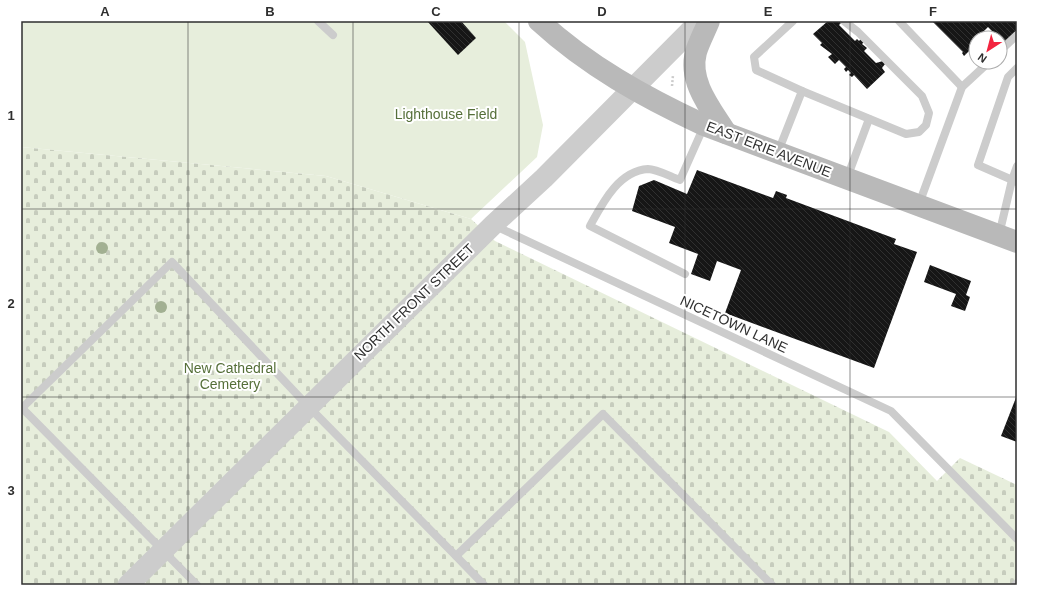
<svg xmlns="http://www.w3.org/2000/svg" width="1038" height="606" font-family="Arial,sans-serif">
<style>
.green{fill:#e7eedc}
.cemetery{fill:url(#cemetery-stones)}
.building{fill:url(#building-back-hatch)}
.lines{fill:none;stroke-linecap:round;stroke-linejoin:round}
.path{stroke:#ccc;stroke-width:2.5;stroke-dasharray:2 2;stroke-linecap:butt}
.service{stroke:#ccc;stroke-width:8}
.tertiary{stroke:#ccc;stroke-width:21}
.secondary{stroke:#b9b9b9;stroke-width:22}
.tree{fill:#a2b092}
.grid{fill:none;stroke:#2f2f2f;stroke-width:1;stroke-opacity:0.55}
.labels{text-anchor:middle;stroke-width:4;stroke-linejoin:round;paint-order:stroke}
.park-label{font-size:14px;fill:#556f39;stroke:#fff}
.street-label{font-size:14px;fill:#2f2f2f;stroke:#fff}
.neatline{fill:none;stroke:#2f2f2f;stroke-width:1.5}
.grid-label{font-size:13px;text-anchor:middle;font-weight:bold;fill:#2f2f2f}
</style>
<defs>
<pattern id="cemetery-stones" width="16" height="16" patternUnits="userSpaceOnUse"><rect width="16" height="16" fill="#e7eedc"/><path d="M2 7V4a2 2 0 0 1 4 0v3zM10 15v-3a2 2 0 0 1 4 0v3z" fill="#c6ccbd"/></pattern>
<pattern id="building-back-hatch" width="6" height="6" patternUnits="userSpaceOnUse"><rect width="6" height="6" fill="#161616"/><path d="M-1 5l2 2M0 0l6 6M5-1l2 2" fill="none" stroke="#303030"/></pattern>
</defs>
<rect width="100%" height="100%" fill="#fff"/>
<!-- green -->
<path class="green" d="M21,21H504L525,42L543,125L537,157L471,219L326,176L21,147Z"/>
<!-- cemetery -->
<path class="cemetery" d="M21,147L326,176L471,219L495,241L889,432L937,481L960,458L1017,485V585H21Z"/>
<!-- building -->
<g class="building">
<path d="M427,21H461L476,38L458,55Z"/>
<path d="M828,21H839L841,23L839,25L855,41L857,39L859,41L861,39L864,42L862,44L867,48L864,51L876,63L883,61L885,64L882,68L885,72L867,89L854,75L852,77L849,75L851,73L848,70L846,72L844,69L846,67L839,60L835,64L828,57L832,54L820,45L822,43L813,34Z"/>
<path d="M932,21H1017V30L1004,43L988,27L980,35L983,38H976V44L964,56L962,53L963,52Z"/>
<path d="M697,170L773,198L776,191L787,195L786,198L896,239L894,244L917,252L874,368L725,313L741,270L717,261L710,281L691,274L698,254L669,243L675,227L632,211L639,186L654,180L687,194Z"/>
<path d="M930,265L971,281L966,295L970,297L965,311L951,306L956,294L924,282Z"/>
<path d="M1017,395V442L1001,436Z"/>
</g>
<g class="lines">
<!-- path -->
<path class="path" d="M672,86L673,75"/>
<!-- service -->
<g class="service">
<path d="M318,21L333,35"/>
<path d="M899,21L962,87"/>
<path d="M1000,51L1017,35"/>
<path d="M1017,68L1008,77L978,165L1017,182"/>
<path d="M802,91L906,134L919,132L926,125L929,113L922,96L858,32L844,21"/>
<path d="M778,152L802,91L756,70L754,57L793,21"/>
<path d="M847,178L869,119"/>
<path d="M919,204L962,87L989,62"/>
<path d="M493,225L891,411L1017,539"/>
<path d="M999,235L1012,180L1017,166"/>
<path d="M685,274L590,226C602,204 618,171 648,169C657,169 671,177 680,180L704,126"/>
<path d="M21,407L197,585"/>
<path d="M21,409L172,262L308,406L456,556L603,414L772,585"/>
<path d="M456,556L484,585"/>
<path d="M1015,585L1017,583"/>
</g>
<!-- tertiary -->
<path class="tertiary" d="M128,585L493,225L544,178L700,21"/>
<!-- secondary -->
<g class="secondary">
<path d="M539,21C588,66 644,97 704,125L1017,242"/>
<path d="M709,21C705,31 699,42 696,52C688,82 711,109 726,133"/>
</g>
</g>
<!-- trees -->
<g class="tree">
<circle cx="102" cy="248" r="6"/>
<circle cx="161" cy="307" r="6"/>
</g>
<!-- grid -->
<path class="grid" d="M188,21V585M353,21V585M519,21V585M685,21V585M850,21V585M21,209H1017M21,397H1017"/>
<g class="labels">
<!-- park labels -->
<g class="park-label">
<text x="446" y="119">Lighthouse Field</text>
<text x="230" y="373">New Cathedral<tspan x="230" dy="16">Cemetery</tspan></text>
</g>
<!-- street labels -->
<g class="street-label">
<text transform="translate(769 149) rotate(21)" y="5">EAST ERIE AVENUE</text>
<text transform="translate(414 302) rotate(-44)" y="5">NORTH FRONT STREET</text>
<text transform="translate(734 324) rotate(25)" y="5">NICETOWN LANE</text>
</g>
</g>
<!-- border -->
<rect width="1038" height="606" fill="none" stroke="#ffffff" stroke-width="44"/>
<!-- north arrow -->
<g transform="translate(988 50) rotate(216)"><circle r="19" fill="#ffffff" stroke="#acacac"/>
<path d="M0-3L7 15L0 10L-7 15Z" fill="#f32540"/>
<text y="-6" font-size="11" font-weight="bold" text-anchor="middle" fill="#2f2f2f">N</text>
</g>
<rect x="22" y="22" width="994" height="562" class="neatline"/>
<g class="grid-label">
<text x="105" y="16">A</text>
<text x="270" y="16">B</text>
<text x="436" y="16">C</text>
<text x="602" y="16">D</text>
<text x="768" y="16">E</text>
<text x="933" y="16">F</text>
<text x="11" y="120">1</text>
<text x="11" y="308">2</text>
<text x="11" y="495">3</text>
</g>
</svg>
